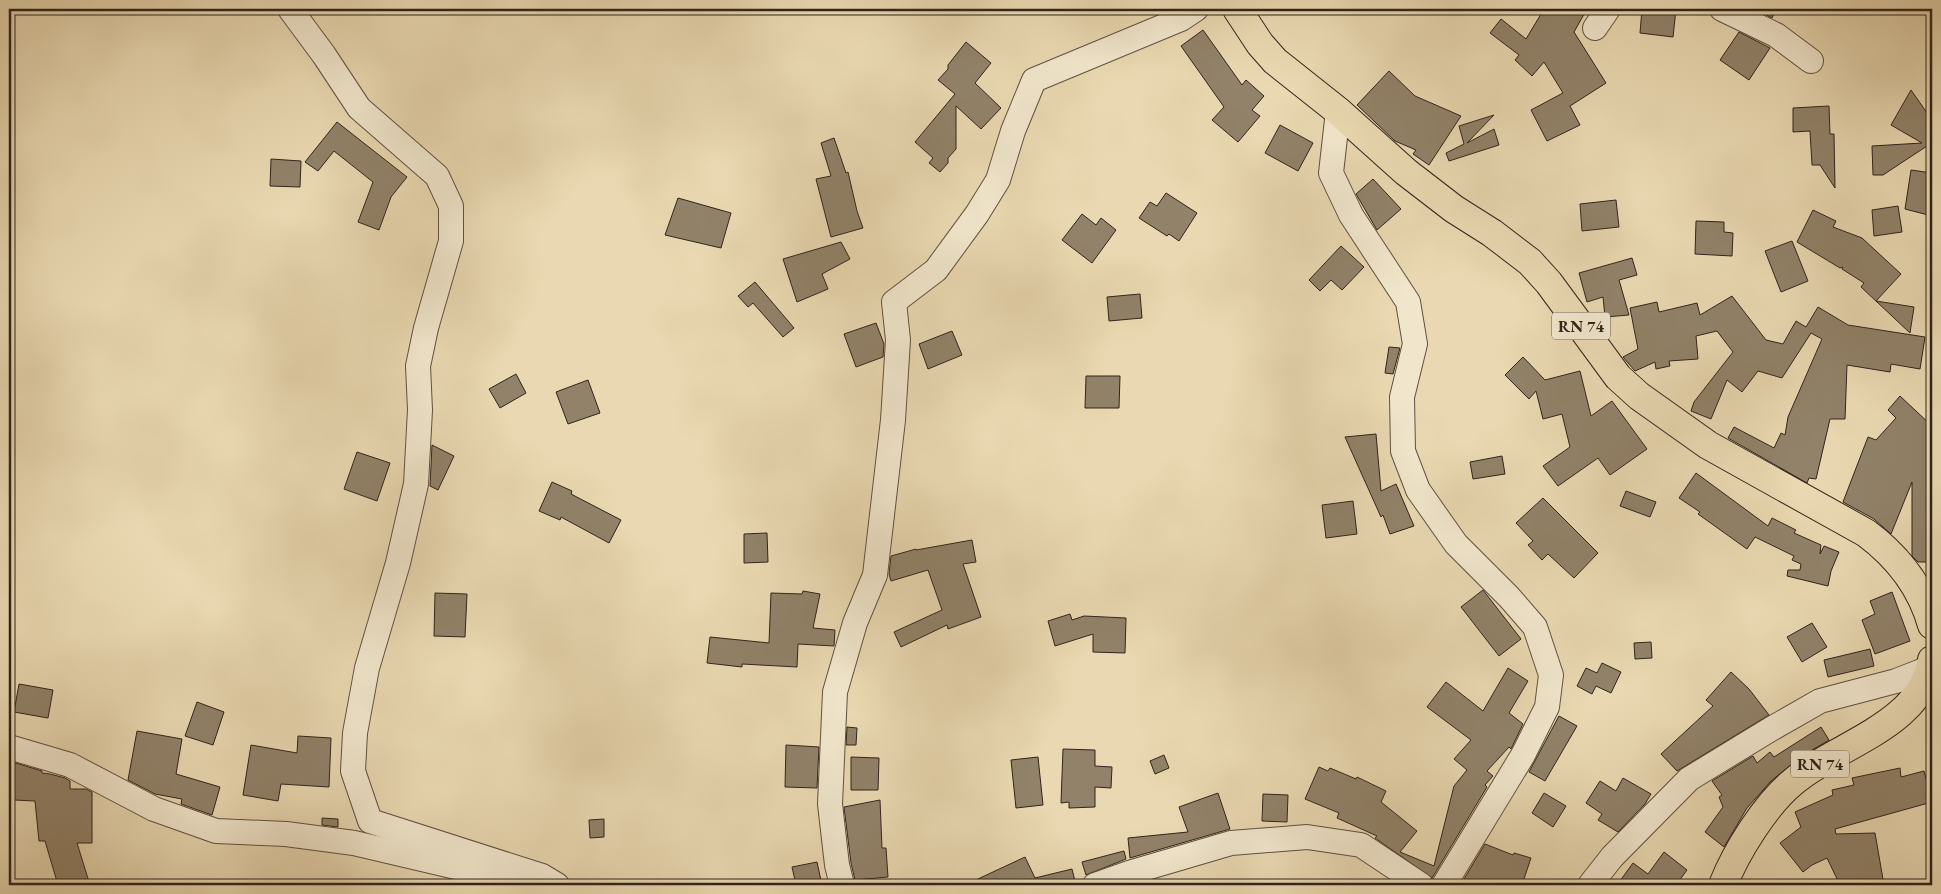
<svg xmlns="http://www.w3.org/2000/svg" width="1941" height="894" font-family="'EB Garamond',serif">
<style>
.building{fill:#918269;stroke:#31241b}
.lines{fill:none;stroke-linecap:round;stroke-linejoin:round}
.minor-casing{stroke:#5f5140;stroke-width:26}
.major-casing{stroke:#31241b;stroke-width:30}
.minor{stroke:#f1e6cc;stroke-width:24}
.major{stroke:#e9d8b1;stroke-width:28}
.labels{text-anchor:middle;stroke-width:5;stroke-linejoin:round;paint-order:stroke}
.shield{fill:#f1e6cc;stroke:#6b5e50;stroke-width:1}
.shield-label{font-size:16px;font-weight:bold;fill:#31241b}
</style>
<rect width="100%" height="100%" fill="#e9d8b1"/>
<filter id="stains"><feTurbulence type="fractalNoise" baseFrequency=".004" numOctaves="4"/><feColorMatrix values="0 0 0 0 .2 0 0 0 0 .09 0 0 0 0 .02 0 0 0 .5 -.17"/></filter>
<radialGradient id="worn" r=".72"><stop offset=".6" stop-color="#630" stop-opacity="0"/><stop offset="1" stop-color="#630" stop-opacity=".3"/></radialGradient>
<!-- building -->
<g class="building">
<path d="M1544,9H1587L1574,32L1606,83L1570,106L1580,125L1547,141L1531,110L1563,93L1544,62L1532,76L1515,60L1519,55L1490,33L1501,19L1526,39Z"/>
<path d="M1642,9H1676L1673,37L1640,33Z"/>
<path d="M1755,9H1776L1772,18Z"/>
<path d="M1203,30L1242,85L1246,80L1264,96L1252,110L1260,116L1238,142L1212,120L1224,107L1181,46Z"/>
<path d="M1739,32L1770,48L1749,80L1720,60Z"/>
<path d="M966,42L991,63L975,83L1001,108L981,129L956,106V149L948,158V163L940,172L929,163L933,158L915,142L955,94L938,80L948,69V65Z"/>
<path d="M1389,71L1415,96L1461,116L1429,165L1413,154L1416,150L1395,141L1357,105Z"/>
<path d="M1911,90L1932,120V149L1927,146L1883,175H1873L1872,146L1922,143L1891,125Z"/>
<path d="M1829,106L1830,134H1834L1835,188L1820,165H1812L1810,131L1793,132V108Z"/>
<path d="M1494,115L1467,143L1494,129L1499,145L1449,161L1446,153L1464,144L1459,126Z"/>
<path d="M337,122L407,177L391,197L379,230L358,222L373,182L334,151L318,171L305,162Z"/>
<path d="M1280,125L1313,143L1298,171L1265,153Z"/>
<path d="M834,138L846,173L848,172L857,211L863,228L831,237L816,179L831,176L821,143Z"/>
<path d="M271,159L301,161L300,187L270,186Z"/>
<path d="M1911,170L1932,173L1930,194L1932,195V216L1905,209Z"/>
<path d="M1373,179L1401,209L1377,230L1356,194Z"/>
<path d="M1166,193L1197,213L1179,241L1169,234L1167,236L1139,218L1150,202L1157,206Z"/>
<path d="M678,198L731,213L721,248L665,235Z"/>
<path d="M1616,200L1619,227L1582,231L1580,204Z"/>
<path d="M1898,206L1902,232L1874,236L1872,210Z"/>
<path d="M1813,210L1836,221L1833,227L1862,238L1901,274L1876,301L1914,307L1910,333L1861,287L1864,283L1842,269L1843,267L1840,268L1797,242Z"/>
<path d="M1082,214L1096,225L1101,218L1116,230L1092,263L1062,240Z"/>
<path d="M1696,221L1724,222V232L1733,233L1732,256L1695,254Z"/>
<path d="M1792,241L1808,281L1781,292L1765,251Z"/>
<path d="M841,242L850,259L822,274L828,289L797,302L783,259Z"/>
<path d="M1341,246L1364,267L1342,290L1331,280L1320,291L1309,280Z"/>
<path d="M1632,258L1637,275L1619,280L1629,315L1605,317L1603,297L1587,302L1579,273Z"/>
<path d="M755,282L794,328L783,337L753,303L748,307L738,296Z"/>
<path d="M1140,294L1142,318L1109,321L1107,297Z"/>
<path d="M1732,296L1766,340L1783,344L1796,321L1806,327L1818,307L1848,325L1925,337L1920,369L1891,364L1890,372L1847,365L1845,419H1830L1816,479L1809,478L1807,483L1728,438L1734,427L1774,448L1781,433L1785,435L1788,417L1822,339L1811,333L1782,378L1758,371L1742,392L1727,380L1711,419L1691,411L1694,402L1733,352L1717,331L1696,336L1698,359L1669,361L1670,366L1656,369L1655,362L1635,371L1623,357L1638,349L1630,308L1657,302L1659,312L1697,303L1700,315Z"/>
<path d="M876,323L884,344L883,357L856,367L844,334Z"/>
<path d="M952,331L962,355L928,369L919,344Z"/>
<path d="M1389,347L1400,348L1393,374L1385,373Z"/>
<path d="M1523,357L1545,380L1580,371L1591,416L1612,401L1647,449L1610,475L1598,458L1558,486L1543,466L1570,447L1562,414L1543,419L1536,391L1529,399L1505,375Z"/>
<path d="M516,374L526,393L500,408L489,389Z"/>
<path d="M1086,376H1120L1119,408H1085Z"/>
<path d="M588,380L600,413L568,424L556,392Z"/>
<path d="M1900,396L1932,426V562H1918L1912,556V482L1891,534L1874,519L1843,502L1868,437L1876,440L1896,418L1888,410Z"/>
<path d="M1376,434L1381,491L1396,484L1414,526L1390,534L1383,515L1381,517L1345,437Z"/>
<path d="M432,445L454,456L438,490L430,486Z"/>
<path d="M357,452L390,463L377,501L344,489Z"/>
<path d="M1502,456L1505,474L1473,479L1470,462Z"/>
<path d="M1696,473L1768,526L1772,518L1796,530L1794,533L1821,545L1820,554L1824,546L1839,552L1831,571L1828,586L1787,576L1788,570H1800L1801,564L1792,560L1794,556L1755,537L1747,549L1698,514L1700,512L1679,498Z"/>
<path d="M552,482L572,491L571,494L621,520L609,543L561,517L560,520L539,511Z"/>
<path d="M1626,491L1656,502L1650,517L1620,506Z"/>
<path d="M1543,498L1598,553L1574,578L1548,554L1542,560L1528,545L1533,541L1516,523Z"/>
<path d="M1353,501L1357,534L1326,538L1322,505Z"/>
<path d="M767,533L768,562L744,563V534Z"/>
<path d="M972,540L976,562L963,564L981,617L948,629L947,625L901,647L894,632L942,610L928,570L891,581L889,574L891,556L916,549V550Z"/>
<path d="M1483,590L1521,639L1499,656L1461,607Z"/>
<path d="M803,591L820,594L813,628L835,630L834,646L798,644L797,667L742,664V667L707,663L710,637L769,643L771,593L802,594Z"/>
<path d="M1892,592L1910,641L1875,654L1862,620L1875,614L1870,601Z"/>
<path d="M435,593L467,594L465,637L434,636Z"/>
<path d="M1070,614L1072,620L1084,616L1126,618L1125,653L1093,652V634L1055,646L1048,621Z"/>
<path d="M1812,623L1827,647L1802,662L1787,637Z"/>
<path d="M1651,642L1652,658L1635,659L1634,643Z"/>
<path d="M1870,649L1874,666L1828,677L1824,660Z"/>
<path d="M1602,663L1621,672L1611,693L1596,686L1592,694L1577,686L1586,668L1597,673Z"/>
<path d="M1508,668L1528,681L1509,713L1523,724L1511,749L1509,747L1487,771L1493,776L1485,785L1487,787L1432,878L1375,838L1377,836L1337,818L1339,813L1305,799L1319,767L1328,771L1330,768L1356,779L1357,777L1386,791L1381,802L1417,831L1400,852L1434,866L1454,786L1467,770L1454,759L1471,740L1427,707L1446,682L1483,711Z"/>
<path d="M1731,672L1749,689L1769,715L1677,771L1661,754L1713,706L1706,700Z"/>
<path d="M19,684L53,690L48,718L14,712Z"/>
<path d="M197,702L224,712L213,745L185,736Z"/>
<path d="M1559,716L1577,726L1545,781L1529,772Z"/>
<path d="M847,727L857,728L856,745H846Z"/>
<path d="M1821,727L1829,740L1802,756L1771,781L1747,808L1724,847L1705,832L1723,807L1719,797L1722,795L1712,781L1753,756L1757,763L1770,752L1774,757Z"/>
<path d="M137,731L182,739L176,774L220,787L212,815L181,804L182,799L155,794L128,780Z"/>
<path d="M298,736L331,738L329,787L281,784L278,801L243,795L251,745L297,753Z"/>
<path d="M786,745L819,747L817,788L785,787Z"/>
<path d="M1063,749L1095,750V766L1112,767L1111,788L1095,787V807L1069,808V802L1061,803Z"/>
<path d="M1164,755L1169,768L1155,774L1150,761Z"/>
<path d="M851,757L879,758L878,790H851Z"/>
<path d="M1038,757L1043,805L1016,808L1011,760Z"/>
<path d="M9,761L42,771V773L50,774L65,778L70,781V789H86L92,792V843H77L90,885H58L45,841H39L35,801L14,800V795H9Z"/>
<path d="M1900,768L1901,777L1924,771L1932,802L1835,829L1836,834L1875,833L1884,885H1840L1827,858L1812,865L1803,872L1780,843L1801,827L1795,812L1833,795L1832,790L1854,785L1852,778Z"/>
<path d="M1623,778L1651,794L1645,804L1618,832L1598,820L1602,814L1586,803L1600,781L1616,791Z"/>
<path d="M1218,793L1230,829L1130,858L1128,838L1188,832L1179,807Z"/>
<path d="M1544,793L1566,806L1553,827L1532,813Z"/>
<path d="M1263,794L1288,795L1287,822L1262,821Z"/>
<path d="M880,800L882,848H886L888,877L855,880L851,863L844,807Z"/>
<path d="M322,818L338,819V827L322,825Z"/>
<path d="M604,819V837L590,838L589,820Z"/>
<path d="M1485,844L1513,855L1514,853L1531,858L1522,885H1478L1464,879Z"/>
<path d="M1124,851L1126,859L1086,875L1082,862Z"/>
<path d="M1664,852L1687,870L1676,885H1617L1633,863L1648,874Z"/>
<path d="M1025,857L1035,878L1072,869L1076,885H965Z"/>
<path d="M817,862L822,885H796L792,867Z"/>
</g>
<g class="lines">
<defs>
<g id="minor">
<path d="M290,9L324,55L359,108L437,176L451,206V241L426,328L418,366L420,410L416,484L398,563L367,668L355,733L353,771L370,821L542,876L557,885"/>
<path d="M1722,9L1776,35L1811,61"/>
<path d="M1595,28L1608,9"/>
<path d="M1338,111L1331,173L1351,215L1408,302L1415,344L1402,397L1403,451L1418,490L1456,544L1509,597L1535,627L1551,675L1547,707L1523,755L1444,885"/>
<path d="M9,747L70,765L154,809L216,831L286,834L354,843L486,874L510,885"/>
<path d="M842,885L837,865L830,804L835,692L855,623L875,575L893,420L898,340L894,302L936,270L977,214L998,180L1013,131L1034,80L1181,19L1196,9"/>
<path d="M1095,885L1129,873L1231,843L1307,837L1361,845L1421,885"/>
<path d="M1590,885L1612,857L1689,779L1771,729L1820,701L1896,681L1932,667"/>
</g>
<g id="major">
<path d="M1237,9L1260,44L1275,61L1338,111L1406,172L1454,209L1492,233L1530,262L1549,283L1618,377L1639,396L1708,445L1866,533C1897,556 1921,586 1932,625"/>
<path d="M1723,885C1736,852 1765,805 1793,782C1837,744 1921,726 1932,660"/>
</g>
</defs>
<!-- minor casing -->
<use href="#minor" class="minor-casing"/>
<!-- major casing -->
<use href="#major" class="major-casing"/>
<!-- minor -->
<use href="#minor" class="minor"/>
<!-- major -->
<use href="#major" class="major"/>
</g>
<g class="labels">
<!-- shield labels -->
<g class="shield">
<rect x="1552" y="312.5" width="58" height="27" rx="4"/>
<rect x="1791" y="750.5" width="58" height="27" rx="4"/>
</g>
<g class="shield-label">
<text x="1581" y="332">RN 74</text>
<text x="1820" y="770">RN 74</text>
</g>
</g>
<!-- margin -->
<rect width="1941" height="894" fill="none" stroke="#e9d8b1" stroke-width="30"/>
<rect x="10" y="10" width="1921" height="874" fill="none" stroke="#31241b" stroke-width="2.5"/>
<rect x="15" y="15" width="1911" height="864" fill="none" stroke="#31241b"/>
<rect width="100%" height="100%" filter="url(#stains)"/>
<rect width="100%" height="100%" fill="url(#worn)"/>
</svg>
